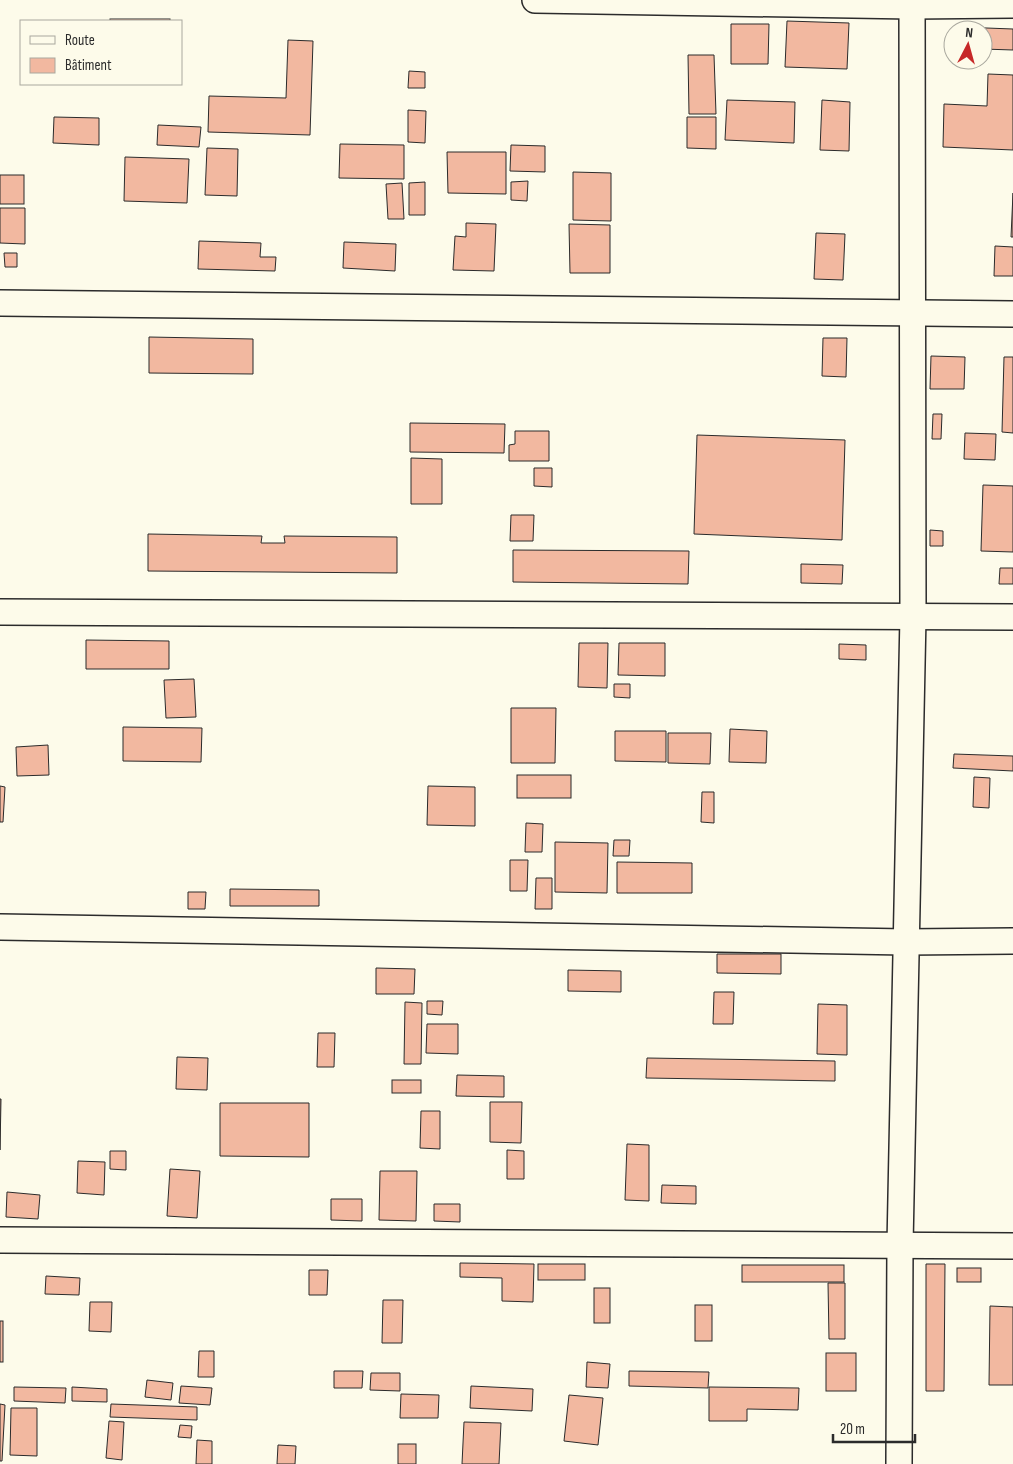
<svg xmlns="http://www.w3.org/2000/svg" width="1013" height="1464" font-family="'Sofia Sans Condensed',sans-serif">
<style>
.building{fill:#f2b8a0;stroke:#2b2b2b}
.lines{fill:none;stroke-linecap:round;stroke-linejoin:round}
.street-casing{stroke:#2b2b2b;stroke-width:28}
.street{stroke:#fdfbea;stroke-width:25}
</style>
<rect width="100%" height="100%" fill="#fdfbea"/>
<!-- building -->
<g class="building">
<rect x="110" y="19" width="60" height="2"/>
<path d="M787,21L849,23L847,69L785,67Z"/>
<path d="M731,24H769L768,64H731Z"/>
<path d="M960,27L1013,29V50L983,49V30H960Z"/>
<path d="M288,40L313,41L310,135L208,132L209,96L286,98Z"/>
<path d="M688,55H714L716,114H689Z"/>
<path d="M409,71L425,72V88H408Z"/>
<path d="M988,74L1013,75V150L943,147L944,104L987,106Z"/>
<path d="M727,100L795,102L794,143L725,140Z"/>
<path d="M822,100L850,102L849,151L820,150Z"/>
<path d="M408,110L426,111L425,143L408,142Z"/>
<path d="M54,117L99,118V145L53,143Z"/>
<path d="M687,117H716V149L687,148Z"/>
<path d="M158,125L201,127L199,147L157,145Z"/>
<path d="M340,144L404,145V179L339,178Z"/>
<path d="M511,145L545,146V172L510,171Z"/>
<path d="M207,148L238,149L237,196L205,195Z"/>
<path d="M447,152H506V194L448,193Z"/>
<path d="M125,157L189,159L187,203L124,201Z"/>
<path d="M573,172L611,173V221L573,220Z"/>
<rect x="0" y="175" width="24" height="29"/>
<path d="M528,181L527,201L511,200V182Z"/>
<path d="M425,182V215H409V183Z"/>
<path d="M402,183L404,219H388L386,184Z"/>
<path d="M1013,193V237H1011Z"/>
<path d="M0,208H25V244L0,243Z"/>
<path d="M466,223L496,224L494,271L453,270L455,236L466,237Z"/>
<path d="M569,224L610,225V273H570Z"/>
<path d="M816,233L845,234L843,280L814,279Z"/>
<path d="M199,241L261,243L260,257H276L275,271L198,269Z"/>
<path d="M344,242L396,244L395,271L343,268Z"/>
<path d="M995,246L1013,247V276H994Z"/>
<path d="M4,253H17V267H5Z"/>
<path d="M149,337L253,339V374L149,373Z"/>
<path d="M823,338H847L846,377L822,376Z"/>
<path d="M931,356L965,357L964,389H930Z"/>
<path d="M1004,357H1013V433L1002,432Z"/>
<path d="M933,414H942L941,439H932Z"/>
<path d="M410,423L505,424L504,453L410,452Z"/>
<path d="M515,431H549V461H509V445L515,444Z"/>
<path d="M965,433L996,434L995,460L964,459Z"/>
<path d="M697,435L845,440L842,540L694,534Z"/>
<path d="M411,458L442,459V504H411Z"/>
<path d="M534,468H552V487L534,486Z"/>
<path d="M983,485L1013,486V552L981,551Z"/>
<path d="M511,515H534L533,541H510Z"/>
<path d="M930,530L943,531V546H930Z"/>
<path d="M148,534L262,536L261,543H285L284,536L397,537V573L148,571Z"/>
<path d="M513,550L689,551L688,584L513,582Z"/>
<path d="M801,564L843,565L842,584L801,583Z"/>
<path d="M1000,568H1013V584H999Z"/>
<path d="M86,640L169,641V669H86Z"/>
<path d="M579,643H608L607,688L578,687Z"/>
<path d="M619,643H665V676L618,675Z"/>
<path d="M839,644L866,645V660L839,659Z"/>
<path d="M194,679L196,717L166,718L164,680Z"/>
<path d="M614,684H630V698L614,697Z"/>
<path d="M511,708H556L555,763H511Z"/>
<path d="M123,727L202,728L201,762L123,761Z"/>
<path d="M730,729L767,731L766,763L729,762Z"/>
<path d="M615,731H666V762L615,761Z"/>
<path d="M668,733H711L710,764L668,763Z"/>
<path d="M48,745L49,775L17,776L16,747Z"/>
<path d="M954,754L1013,756V771L953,768Z"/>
<rect x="517" y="775" width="54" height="23"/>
<path d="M974,777L990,778L989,808L973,807Z"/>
<path d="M0,786L5,787L3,822H0Z"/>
<path d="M428,786L475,787V826L427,825Z"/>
<path d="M702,792H714V823L701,822Z"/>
<path d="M526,823L543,824L542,852H525Z"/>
<path d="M614,840H630L629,856H613Z"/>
<path d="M555,842L608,843L607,893L555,892Z"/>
<path d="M510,860H528L527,891H510Z"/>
<path d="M617,862L692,863V893H617Z"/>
<path d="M536,878H552V909H535Z"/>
<path d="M230,889L319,890V906H230Z"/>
<path d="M188,892H206L205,909H188Z"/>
<path d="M717,954H781V974L717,973Z"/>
<path d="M376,968L415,969L414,994H376Z"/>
<path d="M568,970L621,971V992L568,991Z"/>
<path d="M714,992H734L733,1024H713Z"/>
<path d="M427,1001H443L442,1015L427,1014Z"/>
<path d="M405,1002L422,1003L421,1064H404Z"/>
<path d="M818,1004L847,1005V1055L817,1054Z"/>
<path d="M427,1024H458V1054L426,1053Z"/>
<path d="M318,1033H335L334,1067H317Z"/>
<path d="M177,1057L208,1058L207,1090L176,1089Z"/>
<path d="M647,1058L835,1061V1081L646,1078Z"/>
<path d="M457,1075L504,1076V1097L456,1096Z"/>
<rect x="392" y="1080" width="29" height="13"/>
<path d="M0,1099H1L0,1150Z"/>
<path d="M490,1102H522L521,1143L490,1142Z"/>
<path d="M220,1103H309V1157L220,1156Z"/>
<path d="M421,1111H440V1149L420,1148Z"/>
<path d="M627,1144L649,1145V1201L625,1200Z"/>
<path d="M507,1150L524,1151V1179H507Z"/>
<path d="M110,1151H126V1170L110,1169Z"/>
<path d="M78,1161L105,1162L104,1195L77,1193Z"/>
<path d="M170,1169L200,1171L197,1218L167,1216Z"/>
<path d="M380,1171H417L416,1221L379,1220Z"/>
<path d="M662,1185L696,1186V1204L661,1203Z"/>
<path d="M7,1192L40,1195L38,1219L6,1217Z"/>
<path d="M331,1199H362V1221L331,1220Z"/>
<path d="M434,1204H460V1222L434,1221Z"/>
<path d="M460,1263L534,1264L533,1302L502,1301V1278L460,1277Z"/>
<rect x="538" y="1264" width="47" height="16"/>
<path d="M926,1264H945L944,1391H926Z"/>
<rect x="742" y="1265" width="102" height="17"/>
<rect x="957" y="1268" width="24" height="14"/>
<path d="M309,1270H328L327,1295H309Z"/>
<path d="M46,1276L80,1278L79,1295L45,1294Z"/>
<path d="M828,1283H845V1339H829Z"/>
<rect x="594" y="1288" width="16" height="35"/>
<path d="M383,1300H403L402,1343H382Z"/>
<path d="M90,1302H112L111,1332L89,1331Z"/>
<rect x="695" y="1305" width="17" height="36"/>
<path d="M990,1306L1013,1307V1385H989Z"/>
<rect x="0" y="1321" width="3" height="41"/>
<path d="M199,1351H214V1377H198Z"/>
<rect x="826" y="1353" width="30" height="38"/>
<path d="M587,1362L610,1364L608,1388L586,1387Z"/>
<path d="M334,1371H363L362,1388H334Z"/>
<path d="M629,1371L709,1372L708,1388L629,1386Z"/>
<path d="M371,1373H400V1391L370,1390Z"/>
<path d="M147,1380L173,1383L171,1400L145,1397Z"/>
<path d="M181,1386L212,1388L210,1405L179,1403Z"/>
<path d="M471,1386L533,1389L532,1411L470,1408Z"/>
<path d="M14,1387L66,1388L65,1403L14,1401Z"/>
<path d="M72,1387L107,1389V1402L72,1401Z"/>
<path d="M709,1387L799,1388L798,1410L747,1409V1421H709Z"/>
<path d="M401,1394L439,1395L438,1418H400Z"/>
<path d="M569,1395L603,1398L598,1445L564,1441Z"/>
<path d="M0,1404L5,1405L2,1461H0Z"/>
<path d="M111,1404L197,1407V1420L110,1417Z"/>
<path d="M11,1408H37V1456L10,1455Z"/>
<path d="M109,1421L124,1422L122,1460L106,1458Z"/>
<path d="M464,1422L501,1423L499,1464H462Z"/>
<path d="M180,1425L192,1426L191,1438L178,1437Z"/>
<path d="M197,1440L212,1441V1464H196Z"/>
<rect x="398" y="1444" width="18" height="20"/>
<path d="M278,1445L296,1446L295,1464H277Z"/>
</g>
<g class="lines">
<defs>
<g id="street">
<path d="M535,0L912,6L1013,5"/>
<path d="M0,303L1013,314"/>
<path d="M0,612L1013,617"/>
<path d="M0,927L906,942L1013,941"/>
<path d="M0,1240L1013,1246"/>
<path d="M899,1464L900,1245L913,616L912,0"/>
</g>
</defs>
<!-- street casing -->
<use href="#street" class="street-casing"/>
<!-- street -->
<use href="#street" class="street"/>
</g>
<!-- legend -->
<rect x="20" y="20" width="162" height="65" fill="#fdfbea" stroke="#a9a89e"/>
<rect x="30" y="36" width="25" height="8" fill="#fdfbea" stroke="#a9a89e"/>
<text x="65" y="45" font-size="15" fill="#2b2b2b">Route</text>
<rect x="30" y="58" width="25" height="15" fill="#f2b8a0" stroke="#a9a89e"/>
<text x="65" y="70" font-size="15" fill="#2b2b2b">Bâtiment</text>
<!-- north arrow -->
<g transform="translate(968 45) rotate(6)"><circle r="24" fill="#fdfbea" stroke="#a9a89e"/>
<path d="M0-4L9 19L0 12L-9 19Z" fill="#c62828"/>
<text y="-8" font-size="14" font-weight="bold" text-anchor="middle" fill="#2b2b2b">N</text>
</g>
<!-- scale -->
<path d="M833 1434v8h82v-8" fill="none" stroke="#2b2b2b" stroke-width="2.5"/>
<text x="840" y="1434" font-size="15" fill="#2b2b2b" stroke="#fdfbea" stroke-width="4" paint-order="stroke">20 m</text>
</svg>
